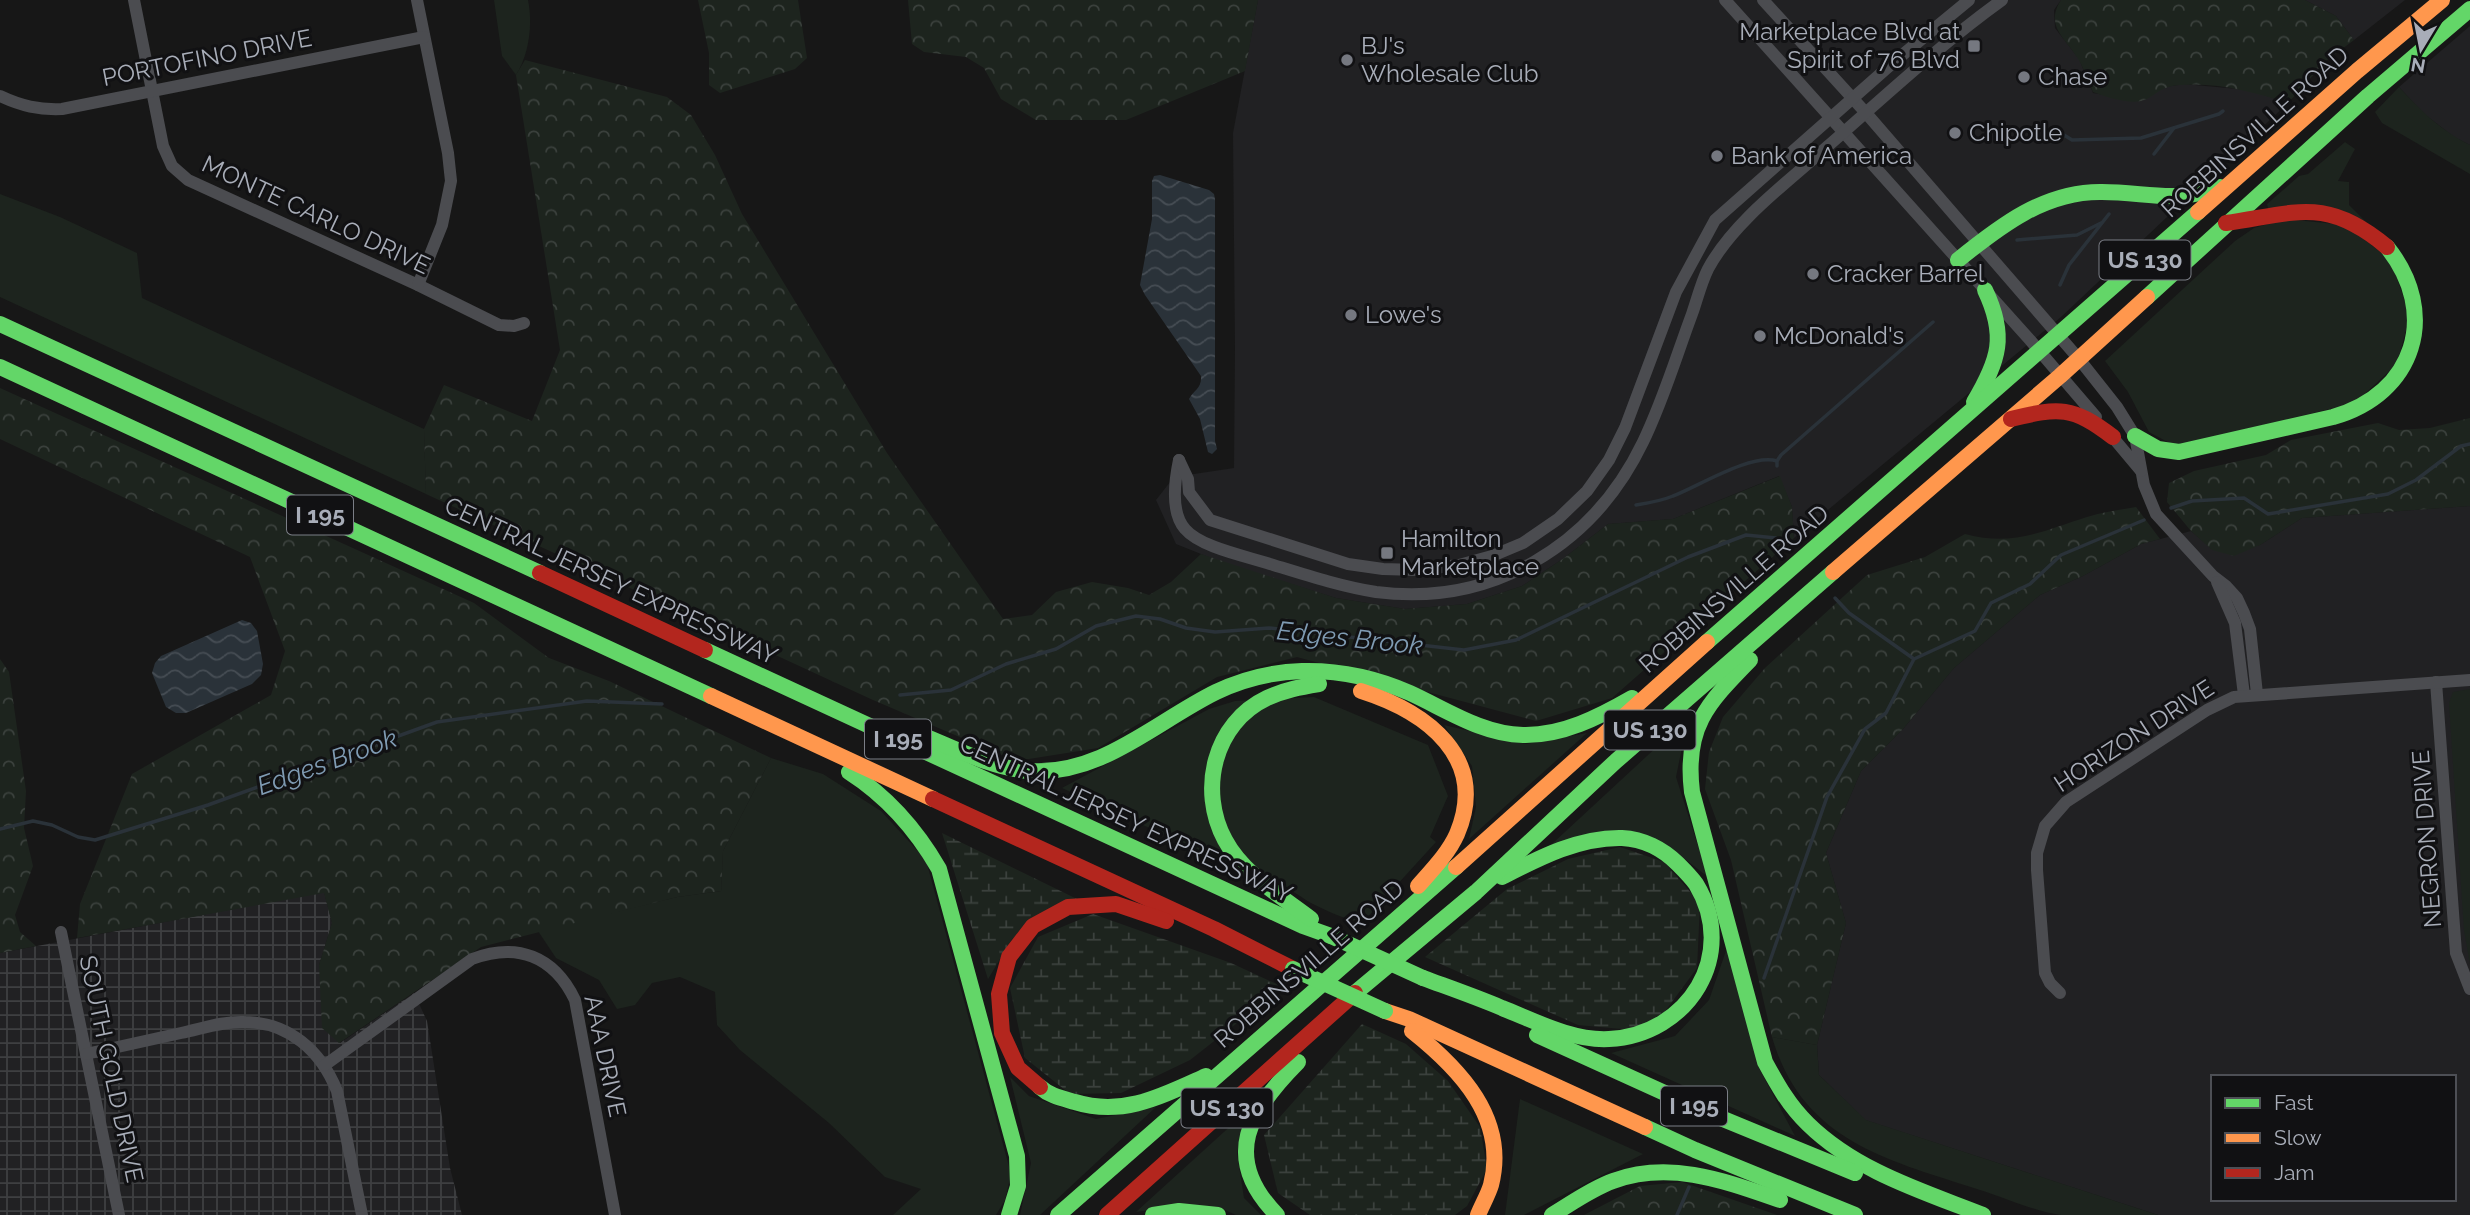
<svg xmlns="http://www.w3.org/2000/svg" width="2470" height="1215" font-family="Raleway,sans-serif">
<style>
.built{fill:#212123;fill-rule:evenodd}
.industrial{fill:url(#industrial-grid)}
.green{fill:#1d241e}
.forest{fill:url(#forest-crowns)}
.wetland{fill:url(#wetland-marsh)}
.water{fill:url(#water-waves)}
.lines{fill:none;stroke-linecap:round;stroke-linejoin:round}
.stream{stroke:#2a3239;stroke-width:3.5}
.street{stroke:#4b4c50;stroke-width:12}
.fast{stroke:#63d668;stroke-width:16}
.slow{stroke:#ff974d;stroke-width:16}
.jam{stroke:#b3261e;stroke-width:16}
.fast-bridge{stroke:#63d668;stroke-width:16}
.poi-dot{fill:#757880;stroke:#111113;stroke-width:2.5}
.labels{text-anchor:middle;stroke-width:6;stroke-linejoin:round;paint-order:stroke}
.shield{fill:#111113;stroke:#7b7e86;stroke-width:2}
.shield-label{font-size:23px;font-weight:bold;fill:#a8adb8}
.poi-label{font-size:24px;fill:#a8adb8;stroke:#111113;text-anchor:start}
.street-label{font-size:24px;fill:#a8adb8;stroke:#111113}
.water-label{font-size:26px;font-style:italic;fill:#7f9bb3;stroke:#111113}
</style>
<defs>
<pattern id="industrial-grid" width="8" height="8" patternUnits="userSpaceOnUse" patternTransform="scale(1.75)"><rect width="8" height="8" fill="#212123"/><path d="M0 4h8M4 0v8" fill="none" stroke="#3e3f41"/></pattern>
<pattern id="forest-crowns" width="20" height="18" patternUnits="userSpaceOnUse" patternTransform="scale(1.75)"><rect width="20" height="18" fill="#1d241e"/><path d="M2 6a3 3 0 1 1 6 0M12 15a3 3 0 1 1 6 0" fill="none" stroke="#3b413d"/></pattern>
<pattern id="wetland-marsh" width="20" height="14" patternUnits="userSpaceOnUse" patternTransform="scale(1.75)"><rect width="20" height="14" fill="#1d241e"/><path d="M1 5h8M5 5V1M11 12h8M15 12V8" fill="none" stroke="#3b413d"/></pattern>
<pattern id="water-waves" width="16" height="10" patternUnits="userSpaceOnUse" patternTransform="scale(1.75)"><rect width="16" height="10" fill="#2a3239"/><path d="M0 5q4-4 8 0t8 0" fill="none" stroke="#464d54"/></pattern>
</defs>
<rect width="100%" height="100%" fill="#171717"/>
<!-- built -->
<g class="built">
<path d="M1258,0H2061L2054,10L2055,28L2079,59L2093,93L2140,101L2165,87L2184,84L2249,90L2288,103L2061,317L1794,538L1792,507L1779,476L1673,519L1608,524L1564,558L1522,586L1467,604L1405,609L1336,598L1221,562L1176,544L1156,500L1174,477L1234,468L1235,348L1233,133Z"/>
<path d="M2305,0H2405L2354,40L2336,16Z"/>
<path d="M2470,26V145L2454,137L2423,113L2399,87Z"/>
<path d="M2470,506V1215H2158L1865,1120L1819,1075L1817,1045L1846,923L1826,853L1861,771L1903,729L1954,668L2040,595L2083,576L2141,544L2191,531L2213,550L2260,545L2302,518ZM2213,1077H2454V1199H2213Z"/>
</g>
<!-- industrial -->
<path class="industrial" d="M324,892L332,923L319,965L340,1043L414,993L427,1021L450,1168L462,1215H0V953Z"/>
<!-- green -->
<g class="green">
<path d="M494,0H528C533,25 529,54 516,75L502,56Z"/>
<path d="M2399,87C2420,110 2441,131 2470,145V174L2382,123L2375,112Z"/>
<path d="M2345,142L2355,149L2338,181L2349,182V205L2366,222L2268,208L2267,204L2299,176L2308,174Z"/>
<path d="M0,194L60,217L137,253L142,298L424,429L426,494L0,297Z"/>
<path d="M2285,219L2345,225L2390,259L2410,315L2397,364L2355,403L2175,446L2149,432L2128,392L2105,361L2235,241L2254,228Z"/>
<path d="M2470,689V964L2464,930L2449,703L2453,692Z"/>
<path d="M1314,697L1428,745L1448,796L1430,837L1436,842L1363,922C1345,920 1327,911 1311,903C1298,896 1287,884 1272,884L1062,788L1209,709L1235,701Z"/>
<path d="M1688,718L1676,777L1708,877L1667,845L1552,844Z"/>
<path d="M1444,725L1526,744L1587,733L1469,839L1476,807L1472,766Z"/>
<path d="M771,758L823,774L881,811L926,860L1011,1174L1005,1200L996,1215H893L921,1189L885,1177L829,1123L740,1050L717,1025L715,992L680,977L652,983L635,1005L617,1009L599,980L556,958L538,931L677,897L721,891L723,851Z"/>
<path d="M1728,945L1759,1068L1795,1136L1611,1053L1675,1036L1709,1000Z"/>
<path d="M1772,1037L1817,1045L1819,1075L1866,1120L2158,1215C2126,1215 2093,1215 2061,1215C2040,1213 2002,1197 1980,1190C1887,1160 1802,1141 1772,1037Z"/>
<path d="M1010,1077L1029,1096L1096,1119L1156,1107L1040,1215H1020L1031,1163Z"/>
<path d="M1520,1099L1643,1154L1524,1215H1505Z"/>
<path d="M1247,1111L1237,1153L1244,1198L1261,1215H1236L1220,1208L1176,1207L1136,1212Z"/>
</g>
<!-- forest -->
<g class="forest">
<path d="M698,0H798L807,58L795,69L720,93L709,85V53Z"/>
<path d="M908,0H1258L1245,71L1126,120H1036L1001,99L984,68L966,57L924,52L912,44Z"/>
<path d="M2061,0H2305L2336,16L2354,40L2326,61L2288,103C2254,92 2217,82 2181,85C2158,86 2158,96 2141,101C2128,104 2106,97 2093,92C2088,81 2084,68 2077,57C2064,37 2045,25 2061,0Z"/>
<path d="M525,60L667,97L691,115L715,155L742,214L887,453L1003,619L1032,615L1056,592L1092,582L1128,588L1149,595L1171,582L1201,554L1336,598L1405,609L1467,604L1522,586L1564,558L1608,524L1673,519L1780,476L1792,507L1794,538L1612,698L1536,721L1297,657L1217,677L1098,748L1016,761L873,700L426,494L424,429L444,385L532,421L560,350L516,75Z"/>
<path d="M0,388L474,603L549,658L609,681L771,758L723,851L721,891L677,897L481,947L339,1043L322,1028L319,965L332,923L324,893L77,938L80,904L132,774L271,695L285,651L250,557L0,439Z"/>
<path d="M2470,418V506L2302,518L2260,545L2234,556L2212,550L2191,531L2167,502L2169,483L2194,471L2266,455L2291,440L2378,423L2399,430L2430,428Z"/>
<path d="M2136,507L2160,539L2141,544L2083,576L2040,595L1954,668L1903,729L1861,771L1826,853L1846,923L1817,1045L1772,1037L1731,860L1705,789L1709,752L1723,717L1765,668L1867,575L1925,557L1965,534C2013,547 2043,531 2087,517C2103,512 2120,510 2136,507Z"/>
<path d="M0,659L9,672L26,791L24,828L33,866L15,915L20,932L36,946L0,953Z"/>
<path d="M1682,1182L1777,1215H1584L1640,1186Z"/>
</g>
<!-- wetland -->
<g class="wetland">
<path d="M942,833L1077,899L1012,939L988,979Z"/>
<path d="M1620,847L1664,862L1700,903L1697,968L1663,1014L1633,1030L1578,1025L1425,957L1507,889L1568,859Z"/>
<path d="M1093,914L1231,963L1283,987L1190,1060L1121,1093L1070,1094L1025,1058L1010,988L1038,937Z"/>
<path d="M1362,1024L1406,1044L1448,1081L1480,1127L1487,1169L1467,1206L1455,1215H1310L1278,1193L1264,1135Z"/>
</g>
<!-- water -->
<g class="water">
<path d="M1160,175L1209,190L1214,194L1215,199V441L1217,449L1212,454L1208,452L1200,419L1189,399C1194,390 1202,388 1201,376L1145,295L1140,285L1152,219V181L1154,176Z"/>
<path d="M242,620L251,623L257,631L263,664L261,675L252,684L186,713H176L166,707L152,673L155,663L161,656Z"/>
</g>
<g class="lines">
<!-- stream -->
<g class="stream">
<path d="M2064,135L2072,140L2141,138L2219,114L2223,111"/>
<path d="M2154,154L2174,128"/>
<path d="M2017,240L2077,235L2101,223"/>
<path d="M2060,285L2069,265L2109,214"/>
<path d="M1777,466V461L1781,455L1933,322"/>
<path d="M1636,505C1649,503 1661,501 1673,496C1699,486 1751,453 1777,461"/>
<path d="M2171,508L2192,501L2244,498L2268,514L2388,494L2416,480L2461,446L2470,444"/>
<path d="M1835,598L1849,613L1914,659"/>
<path d="M1914,659L1975,631L1991,603L2030,584L2061,555L2144,520"/>
<path d="M900,695L951,690L1006,664L1056,649L1096,626L1136,616L1160,619L1186,628L1215,632L1269,628L1464,650L1516,640L1688,557L1746,535L1776,538L1789,549"/>
<path d="M0,829L33,821L52,825L78,837L95,840L208,805L437,722L587,701L662,704"/>
<path d="M1764,978L1827,797L1865,729L1886,713L1914,659"/>
<path d="M1677,1215L1689,1187"/>
</g>
<!-- street -->
<g class="street">
<path d="M134,0L163,146L172,166L188,180L418,285L499,325L514,326L524,323"/>
<path d="M417,0L448,153L451,181L442,225L418,285"/>
<path d="M1725,0L2030,340L2096,417"/>
<path d="M1763,0L1866,113L2079,359L2117,407L2135,436L2144,485L2156,514L2213,576L2226,586L2237,598L2244,613L2250,629L2257,694"/>
<path d="M0,96C21,106 39,110 62,109L424,37"/>
<path d="M2110,434L2141,471"/>
<path d="M1179,460C1175,479 1170,512 1185,529C1200,547 1245,556 1267,563C1303,574 1339,586 1376,592C1492,607 1593,546 1643,442C1663,401 1676,357 1692,314C1697,300 1701,283 1708,269C1733,222 1789,181 1828,146C1884,97 1942,43 2002,0"/>
<path d="M1179,460L1188,479L1189,492L1210,520L1348,564L1383,569L1417,570L1459,565L1492,556L1523,543L1558,519L1587,491L1609,460L1625,428L1676,292L1715,220L1895,61L1969,0"/>
<path d="M2217,582L2235,623L2244,695"/>
<path d="M2436,682L2456,953L2470,989"/>
<path d="M61,932L119,1215"/>
<path d="M2060,993L2050,983L2045,973L2037,870V853L2045,826L2066,802L2207,710L2234,697L2470,680"/>
<path d="M86,1054C118,1047 149,1040 181,1033C201,1029 223,1021 244,1022C289,1022 321,1051 337,1091L362,1215"/>
<path d="M325,1065L472,959C517,942 554,956 575,1000L615,1215"/>
</g>
<!-- fast -->
<g class="fast">
<path d="M1958,260C2000,226 2045,191 2102,192C2147,192 2175,204 2220,187"/>
<path d="M2147,297L2368,96L2470,9"/>
<path d="M0,324L540,573"/>
<path d="M0,367L711,696"/>
<path d="M1974,402C1999,360 2007,336 1985,290"/>
<path d="M2135,436L2158,449L2179,452L2333,417C2415,394 2440,313 2387,247"/>
<path d="M1707,642L2198,212"/>
<path d="M705,650L1303,926L1331,936"/>
<path d="M1750,660C1707,704 1684,727 1692,792L1765,1062C1777,1084 1789,1106 1808,1124C1856,1171 1922,1191 1983,1215"/>
<path d="M919,734C954,748 991,768 1029,771C1101,776 1155,722 1216,692C1243,679 1272,672 1302,671C1340,670 1376,678 1410,693C1447,710 1482,734 1523,735C1562,736 1599,717 1632,698"/>
<path d="M849,772C888,797 916,829 939,869L1017,1156L1018,1186L1009,1215"/>
<path d="M1311,919C1281,896 1243,874 1225,840C1198,790 1214,723 1267,698C1284,690 1301,687 1319,684"/>
<path d="M1423,978C1450,988 1476,997 1502,1008C1535,1021 1572,1041 1609,1039C1688,1035 1739,955 1696,884C1691,877 1684,870 1678,864C1663,849 1643,839 1622,838C1579,837 1539,858 1502,877"/>
<path d="M1355,993L1476,892L1616,761L1833,572"/>
<path d="M1537,1035L1711,1114L1855,1173"/>
<path d="M1040,1087C1050,1096 1061,1098 1075,1102C1123,1117 1162,1096 1206,1076"/>
<path d="M1645,1127L1695,1150L1855,1215"/>
<path d="M1058,1215L1456,867"/>
<path d="M1153,1215L1179,1211L1218,1215"/>
<path d="M1277,1215C1220,1157 1250,1110 1298,1062"/>
<path d="M1552,1215C1572,1203 1591,1189 1613,1181C1670,1160 1725,1181 1780,1200"/>
</g>
<!-- slow -->
<g class="slow">
<path d="M2198,212L2357,71L2442,0"/>
<path d="M1833,572L2060,376L2147,297"/>
<path d="M1361,691C1427,712 1489,758 1457,834C1448,854 1432,870 1418,886"/>
<path d="M711,696L933,799"/>
<path d="M1456,867L1707,642"/>
<path d="M1385,1011L1409,1019L1645,1127"/>
<path d="M1412,1031C1460,1069 1508,1119 1491,1185C1488,1195 1482,1205 1478,1215"/>
</g>
<!-- jam -->
<g class="jam">
<path d="M2226,223C2297,213 2326,196 2387,247"/>
<path d="M2011,419C2060,407 2072,406 2113,437"/>
<path d="M540,573L705,650"/>
<path d="M933,799L1214,929L1293,969"/>
<path d="M1040,1087L1018,1068L1002,1033L999,994L1009,957L1033,926L1068,907L1116,904L1166,921"/>
<path d="M1107,1215L1355,993"/>
</g>
<!-- fast-bridge -->
<g class="fast-bridge">
<path d="M1331,936L1423,978"/>
<path d="M1293,969L1385,1011"/>
</g>
</g>
<!-- markers -->
<g class="poi-dot">
<rect x="1967" y="39" width="14" height="14" rx="3.5"/>
<circle cx="1347" cy="60" r="7"/>
<circle cx="2024" cy="77" r="7"/>
<circle cx="1955" cy="133" r="7"/>
<circle cx="1717" cy="156" r="7"/>
<circle cx="1813" cy="274" r="7"/>
<circle cx="1351" cy="315" r="7"/>
<circle cx="1760" cy="336" r="7"/>
<rect x="1380" y="546" width="14" height="14" rx="3.5"/>
</g>
<g class="labels">
<!-- shield labels -->
<g class="shield">
<rect x="2099.5" y="240.5" width="91" height="39" rx="5"/>
<rect x="287" y="495.5" width="66" height="39" rx="5"/>
<rect x="1604.5" y="710.5" width="91" height="39" rx="5"/>
<rect x="865" y="719.5" width="66" height="39" rx="5"/>
<rect x="1661" y="1086.5" width="66" height="39" rx="5"/>
<rect x="1181.5" y="1088.5" width="91" height="39" rx="5"/>
</g>
<g class="shield-label">
<text x="2145" y="268">US 130</text>
<text x="320" y="523">I 195</text>
<text x="1650" y="738">US 130</text>
<text x="898" y="747">I 195</text>
<text x="1694" y="1114">I 195</text>
<text x="1227" y="1116">US 130</text>
</g>
<!-- poi labels -->
<g class="poi-label">
<text x="1960" y="40" text-anchor="end">Marketplace Blvd at<tspan x="1960" dy="28">Spirit of 76 Blvd</tspan></text>
<text x="1361" y="54">BJ's<tspan x="1361" dy="28">Wholesale Club</tspan></text>
<text x="2038" y="85">Chase</text>
<text x="1969" y="141">Chipotle</text>
<text x="1731" y="164">Bank of America</text>
<text x="1827" y="282">Cracker Barrel</text>
<text x="1365" y="323">Lowe's</text>
<text x="1774" y="344">McDonald's</text>
<text x="1401" y="547">Hamilton<tspan x="1401" dy="28">Marketplace</tspan></text>
</g>
<!-- street labels -->
<g class="street-label">
<text transform="translate(207 58) rotate(-11)" y="8">PORTOFINO DRIVE</text>
<text transform="translate(2255 132) rotate(-42)" y="8">ROBBINSVILLE ROAD</text>
<text transform="translate(316 215) rotate(25)" y="8">MONTE CARLO DRIVE</text>
<text transform="translate(611 581) rotate(25)" y="8">CENTRAL JERSEY EXPRESSWAY</text>
<text transform="translate(1734 589) rotate(-41)" y="8">ROBBINSVILLE ROAD</text>
<text transform="translate(2134 736) rotate(-33)" y="8">HORIZON DRIVE</text>
<text transform="translate(1126 819) rotate(25)" y="8">CENTRAL JERSEY EXPRESSWAY</text>
<text transform="translate(2427 839) rotate(-94)" y="8">NEGRON DRIVE</text>
<text transform="translate(1309 964) rotate(-41)" y="8">ROBBINSVILLE ROAD</text>
<text transform="translate(605 1056) rotate(78)" y="8">AAA DRIVE</text>
<text transform="translate(111 1069) rotate(78)" y="8">SOUTH GOLD DRIVE</text>
</g>
<!-- water labels -->
<g class="water-label">
<text transform="translate(1350 638) rotate(6)" y="9">Edges Brook</text>
<text transform="translate(327 762) rotate(-20)" y="9">Edges Brook</text>
</g>
</g>
<!-- legend -->
<rect x="2211" y="1075" width="245" height="126" fill="#111113" stroke="#4d4f55" stroke-width="2"/>
<rect x="2225" y="1098" width="35" height="10" fill="#63d668" stroke="#4d4f55" stroke-width="2"/>
<text x="2274" y="1110" font-size="21" fill="#a8adb8">Fast</text>
<rect x="2225" y="1133" width="35" height="10" fill="#ff974d" stroke="#4d4f55" stroke-width="2"/>
<text x="2274" y="1145" font-size="21" fill="#a8adb8">Slow</text>
<rect x="2225" y="1168" width="35" height="10" fill="#b3261e" stroke="#4d4f55" stroke-width="2"/>
<text x="2274" y="1180" font-size="21" fill="#a8adb8">Jam</text>
<!-- north arrow -->
<g transform="translate(2421 49) rotate(190)" stroke="#111113" stroke-width="5" paint-order="stroke">
<path d="M0-5L12 26L0 18L-12 26Z" fill="#a8adb8"/>
<text y="-10" font-size="19" font-weight="bold" text-anchor="middle" fill="#a8adb8">N</text>
</g>
</svg>
